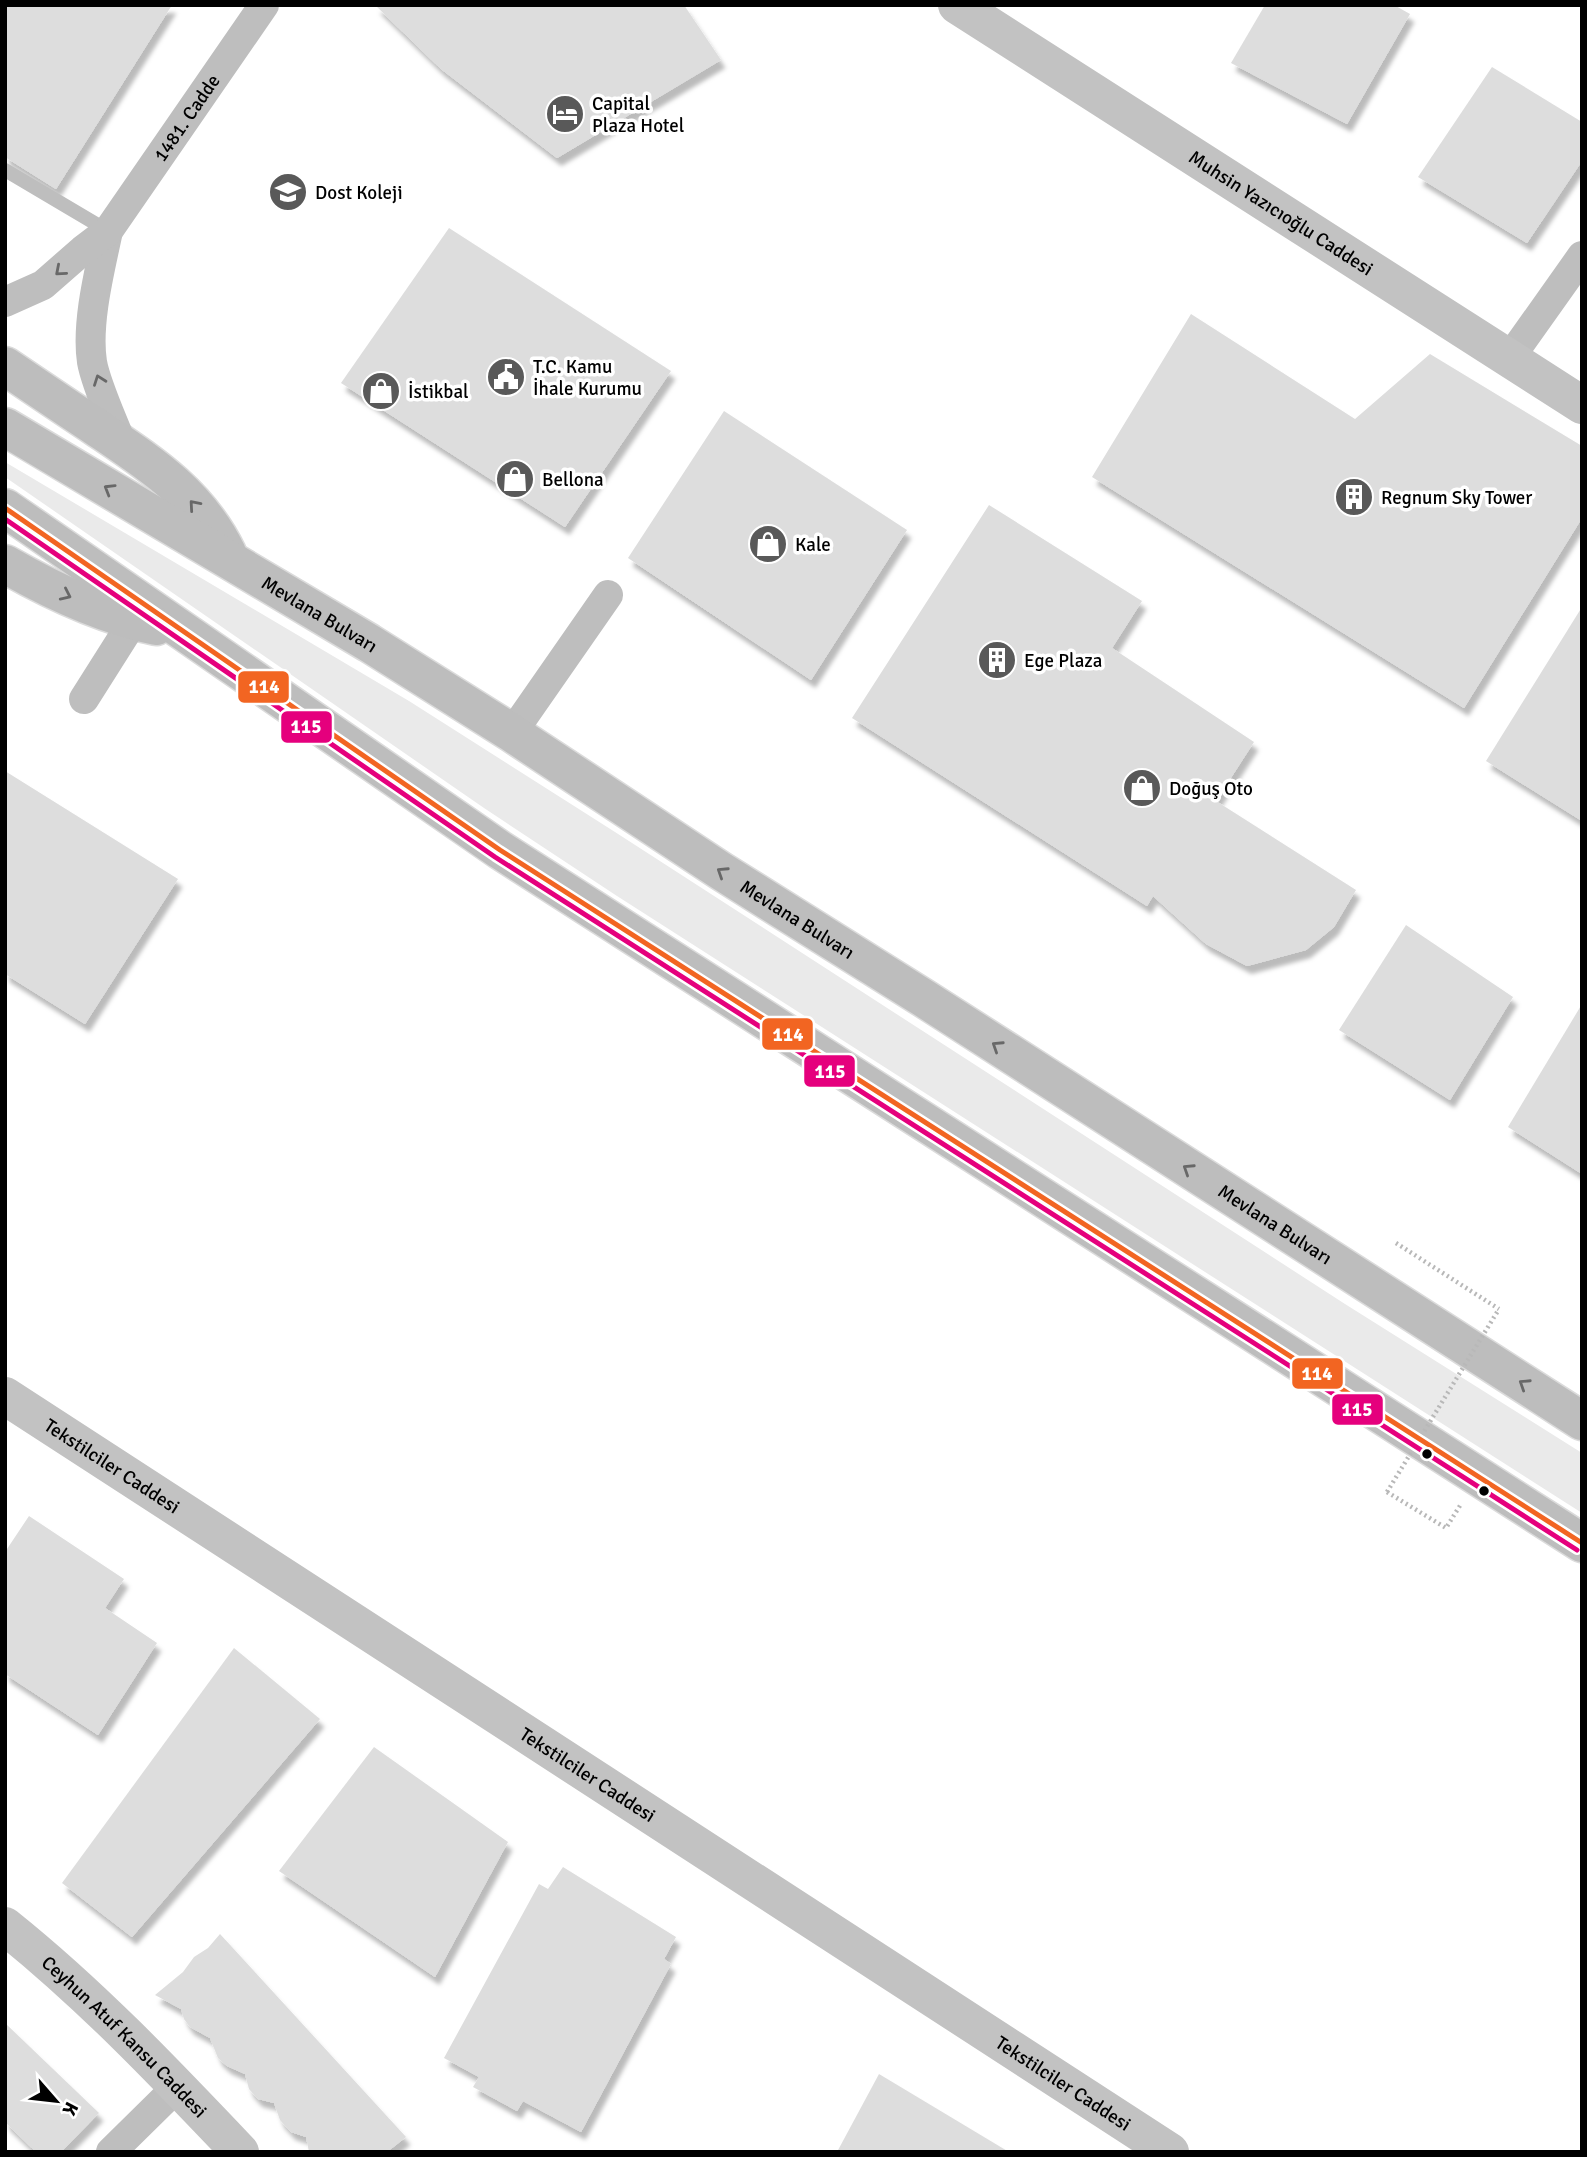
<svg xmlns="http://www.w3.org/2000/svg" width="1587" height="2157" font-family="Signika,sans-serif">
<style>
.green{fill:#eaeaea}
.building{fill:#ddd;filter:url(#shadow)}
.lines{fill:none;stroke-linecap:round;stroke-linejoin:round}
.highway-casing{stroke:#dbdbdb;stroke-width:41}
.path{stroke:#b8b8b8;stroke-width:4.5;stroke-dasharray:2 3.5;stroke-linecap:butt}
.lane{stroke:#bebebe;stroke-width:14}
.street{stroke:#bebebe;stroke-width:30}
.secondary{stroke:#c2c2c2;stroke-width:38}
.highway{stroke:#bdbdbd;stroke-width:38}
.path-bridge{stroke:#b8b8b8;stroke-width:4.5;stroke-dasharray:2 3.5;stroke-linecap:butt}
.bus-1-casing{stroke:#fff;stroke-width:10}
.bus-2-casing{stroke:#fff;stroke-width:10}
.bus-1{stroke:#f26522;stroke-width:5}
.bus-2{stroke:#e5007d;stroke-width:5}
.oneway{stroke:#686868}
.bus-dot{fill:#000;stroke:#fff;stroke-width:2.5}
.labels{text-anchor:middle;stroke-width:7;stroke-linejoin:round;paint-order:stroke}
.poi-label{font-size:19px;fill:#000;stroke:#fff;text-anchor:start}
.street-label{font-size:19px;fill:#000;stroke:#fff}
.line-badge{stroke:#fff;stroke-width:2.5}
.badge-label{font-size:19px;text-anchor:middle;font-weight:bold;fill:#fff}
</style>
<defs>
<filter id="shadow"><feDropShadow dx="4.5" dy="8" stdDeviation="2" flood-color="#0004"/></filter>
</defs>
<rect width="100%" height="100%" fill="#fff"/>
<!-- green -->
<path class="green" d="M5,462L409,701L615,832L1345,1304L1582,1453V1513L617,896L484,808L5,477Z"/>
<!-- building -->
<g class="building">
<path d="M5,5H172L56,189L5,157Z"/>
<path d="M375,5H684L721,60L557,158L441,69Z"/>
<path d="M1265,5H1394L1410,14L1347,124L1231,63Z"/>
<path d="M1492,67L1582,122V161L1527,243L1418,177Z"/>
<path d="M449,228L671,371L565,527L341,383Z"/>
<path d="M1191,314L1355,419L1430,354L1582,446V518L1464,708L1092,477Z"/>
<path d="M724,411L907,530L811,680L628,558Z"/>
<path d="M989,505L1142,601L1112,648L1254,742L1216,801L1356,890L1334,927L1306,950L1247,966L1206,944L1153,896L1147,906L852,718Z"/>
<path d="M1582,607V821L1486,761Z"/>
<path d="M5,771L178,879L85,1024L5,974Z"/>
<path d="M1406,925L1513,997L1450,1100L1339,1030Z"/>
<path d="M1582,1004V1174L1508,1127Z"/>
<path d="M29,1516L124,1579L105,1608L157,1643L98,1735L5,1674V1552Z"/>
<path d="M234,1648L320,1719L132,1937L62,1883Z"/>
<path d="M374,1747L508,1842L435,1977L279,1871Z"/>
<path d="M563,1867L676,1937L664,1959L671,1964L581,2132L523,2101L517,2111L473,2087L479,2077L444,2058L539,1884L548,1889Z"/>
<path d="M220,1934L406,2137L387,2152H309L306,2137L291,2132L280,2120L274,2103L258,2099L249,2089L245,2074L227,2066L218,2058L210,2038L190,2027L184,2019L181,2009L155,1995L183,1972L194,1957L208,1948Z"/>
<path d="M5,2023L99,2113L61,2152H36L5,2122Z"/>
<path d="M879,2074L1009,2152H837Z"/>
</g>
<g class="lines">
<defs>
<g id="highway">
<path d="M5,366C36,387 67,408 99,429C151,464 198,494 227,553"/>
<path id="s5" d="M5,427L369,643L512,733L721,871L925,999L1582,1421"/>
<path d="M5,508L500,850L1582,1543"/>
<path d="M5,564C52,591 103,615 156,626"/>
</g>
</defs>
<!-- highway casing -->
<use href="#highway" class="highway-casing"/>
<!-- path -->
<g class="path">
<path d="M1396,1243L1499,1309"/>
<path d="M1387,1492L1446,1528L1461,1504"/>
</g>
<!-- lane -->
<path class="lane" d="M5,170L108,231"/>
<!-- street -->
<g class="street">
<path d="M108,231C100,269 86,323 92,362C96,385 113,421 122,445"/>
<path id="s1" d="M5,302L43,285L83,250L108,231L264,5"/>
<path d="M1509,359L1582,256"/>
<path d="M84,699L134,620"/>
<path d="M512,733L608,595"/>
<path d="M111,2152L178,2086"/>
</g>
<!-- secondary -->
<g class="secondary">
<path id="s2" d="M957,5L1582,405"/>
<path id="s3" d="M5,1396L1170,2152"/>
<path id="s4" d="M5,1926C90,1994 165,2073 240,2152"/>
</g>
<!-- highway -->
<use href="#highway" class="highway"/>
<!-- path-bridge -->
<path class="path-bridge" d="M1387,1492L1499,1309"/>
<defs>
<path id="bus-1" d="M5,508L500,850L1582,1543"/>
<path id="bus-2" d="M5,519L495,857L1577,1550"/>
</defs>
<!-- bus-1 casing -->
<use href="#bus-1" class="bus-1-casing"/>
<!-- bus-2 casing -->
<use href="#bus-2" class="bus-2-casing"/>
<!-- bus-1 -->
<use href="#bus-1" class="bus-1"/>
<!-- bus-2 -->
<use href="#bus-2" class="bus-2"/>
</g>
<!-- one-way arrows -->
<defs><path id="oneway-chevron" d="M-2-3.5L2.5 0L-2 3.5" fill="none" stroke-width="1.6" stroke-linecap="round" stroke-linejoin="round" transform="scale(1.75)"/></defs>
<g class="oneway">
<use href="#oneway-chevron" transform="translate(60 271) rotate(139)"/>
<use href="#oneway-chevron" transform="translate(99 380) rotate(-110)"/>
<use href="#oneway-chevron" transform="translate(109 489) rotate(-149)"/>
<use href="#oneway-chevron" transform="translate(194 505) rotate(-131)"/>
<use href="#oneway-chevron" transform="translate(66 595) rotate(25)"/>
<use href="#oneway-chevron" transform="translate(722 872) rotate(-147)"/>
<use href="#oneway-chevron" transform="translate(997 1046) rotate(-147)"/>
<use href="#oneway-chevron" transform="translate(1188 1169) rotate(-147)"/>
<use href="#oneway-chevron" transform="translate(1524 1384) rotate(-147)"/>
</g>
<!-- icons -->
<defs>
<symbol id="hotel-disc" viewBox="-11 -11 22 22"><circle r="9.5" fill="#595959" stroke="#fff"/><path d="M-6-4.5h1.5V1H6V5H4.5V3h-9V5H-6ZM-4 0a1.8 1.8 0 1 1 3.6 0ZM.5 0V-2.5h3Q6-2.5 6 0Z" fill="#fff"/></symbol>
<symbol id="school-disc" viewBox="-11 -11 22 22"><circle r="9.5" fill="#595959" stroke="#fff"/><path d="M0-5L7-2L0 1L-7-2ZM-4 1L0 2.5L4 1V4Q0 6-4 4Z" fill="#fff"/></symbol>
<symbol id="civic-disc" viewBox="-11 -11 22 22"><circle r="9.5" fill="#595959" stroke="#fff"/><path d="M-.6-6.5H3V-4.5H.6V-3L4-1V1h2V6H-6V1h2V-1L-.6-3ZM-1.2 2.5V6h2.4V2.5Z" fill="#fff"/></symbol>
<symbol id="shop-disc" viewBox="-11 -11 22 22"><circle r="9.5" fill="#595959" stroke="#fff"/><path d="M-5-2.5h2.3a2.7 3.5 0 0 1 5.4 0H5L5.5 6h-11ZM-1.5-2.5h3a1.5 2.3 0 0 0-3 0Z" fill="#fff"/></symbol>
<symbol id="building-disc" viewBox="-11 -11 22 22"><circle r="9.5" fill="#595959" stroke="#fff"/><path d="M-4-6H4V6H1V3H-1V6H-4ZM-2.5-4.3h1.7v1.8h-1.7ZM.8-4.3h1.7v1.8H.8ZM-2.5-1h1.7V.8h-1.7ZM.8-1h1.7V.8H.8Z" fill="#fff"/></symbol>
</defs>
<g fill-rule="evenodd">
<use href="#hotel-disc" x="543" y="92" width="44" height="44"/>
<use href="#school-disc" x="266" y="170" width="44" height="44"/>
<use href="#civic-disc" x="484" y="355" width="44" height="44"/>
<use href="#shop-disc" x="359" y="369" width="44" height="44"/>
<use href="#shop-disc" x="493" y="457" width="44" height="44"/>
<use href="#building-disc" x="1332" y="475" width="44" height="44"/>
<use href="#shop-disc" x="746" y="522" width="44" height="44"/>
<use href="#building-disc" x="975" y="638" width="44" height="44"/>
<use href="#shop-disc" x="1120" y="766" width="44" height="44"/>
</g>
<!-- markers -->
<g class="bus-dot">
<circle cx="1427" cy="1454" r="6"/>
<circle cx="1484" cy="1491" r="6"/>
</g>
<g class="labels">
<!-- poi labels -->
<g class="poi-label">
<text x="592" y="110">Capital<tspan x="592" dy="22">Plaza Hotel</tspan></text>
<text x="315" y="199">Dost Koleji</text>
<text x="533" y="373">T.C. Kamu<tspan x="533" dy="22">İhale Kurumu</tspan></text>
<text x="408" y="398">İstikbal</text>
<text x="542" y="486">Bellona</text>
<text x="1381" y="504">Regnum Sky Tower</text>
<text x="795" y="551">Kale</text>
<text x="1024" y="667">Ege Plaza</text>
<text x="1169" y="795">Doğuş Oto</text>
</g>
<!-- street labels -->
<g class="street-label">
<text dy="7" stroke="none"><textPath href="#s1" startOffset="264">1481. Cadde</textPath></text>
<text dy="7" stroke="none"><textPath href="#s2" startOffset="385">Muhsin Yazıcıoğlu Caddesi</textPath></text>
<text dy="7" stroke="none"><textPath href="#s5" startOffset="366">Mevlana Bulvarı</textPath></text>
<text dy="7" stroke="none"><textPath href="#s5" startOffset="933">Mevlana Bulvarı</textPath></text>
<text dy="7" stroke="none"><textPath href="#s5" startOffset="1500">Mevlana Bulvarı</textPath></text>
<text dy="7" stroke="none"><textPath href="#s3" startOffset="128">Tekstilciler Caddesi</textPath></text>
<text dy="7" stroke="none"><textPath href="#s3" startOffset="695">Tekstilciler Caddesi</textPath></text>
<text dy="7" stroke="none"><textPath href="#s4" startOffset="163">Ceyhun Atuf Kansu Caddesi</textPath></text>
<text dy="7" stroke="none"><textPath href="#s3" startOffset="1262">Tekstilciler Caddesi</textPath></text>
</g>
</g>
<g class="line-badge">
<rect x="237" y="670" width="53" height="34" rx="7" fill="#f26522"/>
<rect x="280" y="710" width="53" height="34" rx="7" fill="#e5007d"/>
<rect x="761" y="1017" width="53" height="34" rx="7" fill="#f26522"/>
<rect x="803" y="1054" width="53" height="34" rx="7" fill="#e5007d"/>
<rect x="1291" y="1357" width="53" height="33" rx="7" fill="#f26522"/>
<rect x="1331" y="1393" width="53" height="33" rx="7" fill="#e5007d"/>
</g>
<g class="badge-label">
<text x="264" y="693">114</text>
<text x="306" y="733">115</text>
<text x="788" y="1041">114</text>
<text x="830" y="1078">115</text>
<text x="1317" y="1380">114</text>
<text x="1357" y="1416">115</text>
</g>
<!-- border -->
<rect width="1587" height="2157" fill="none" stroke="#000000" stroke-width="14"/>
<!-- north arrow -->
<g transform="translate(56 2101) rotate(118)" stroke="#ffffff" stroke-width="5" paint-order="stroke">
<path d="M0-5L12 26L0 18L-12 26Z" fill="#000000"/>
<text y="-10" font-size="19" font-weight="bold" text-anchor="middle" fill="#000000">K</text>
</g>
</svg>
